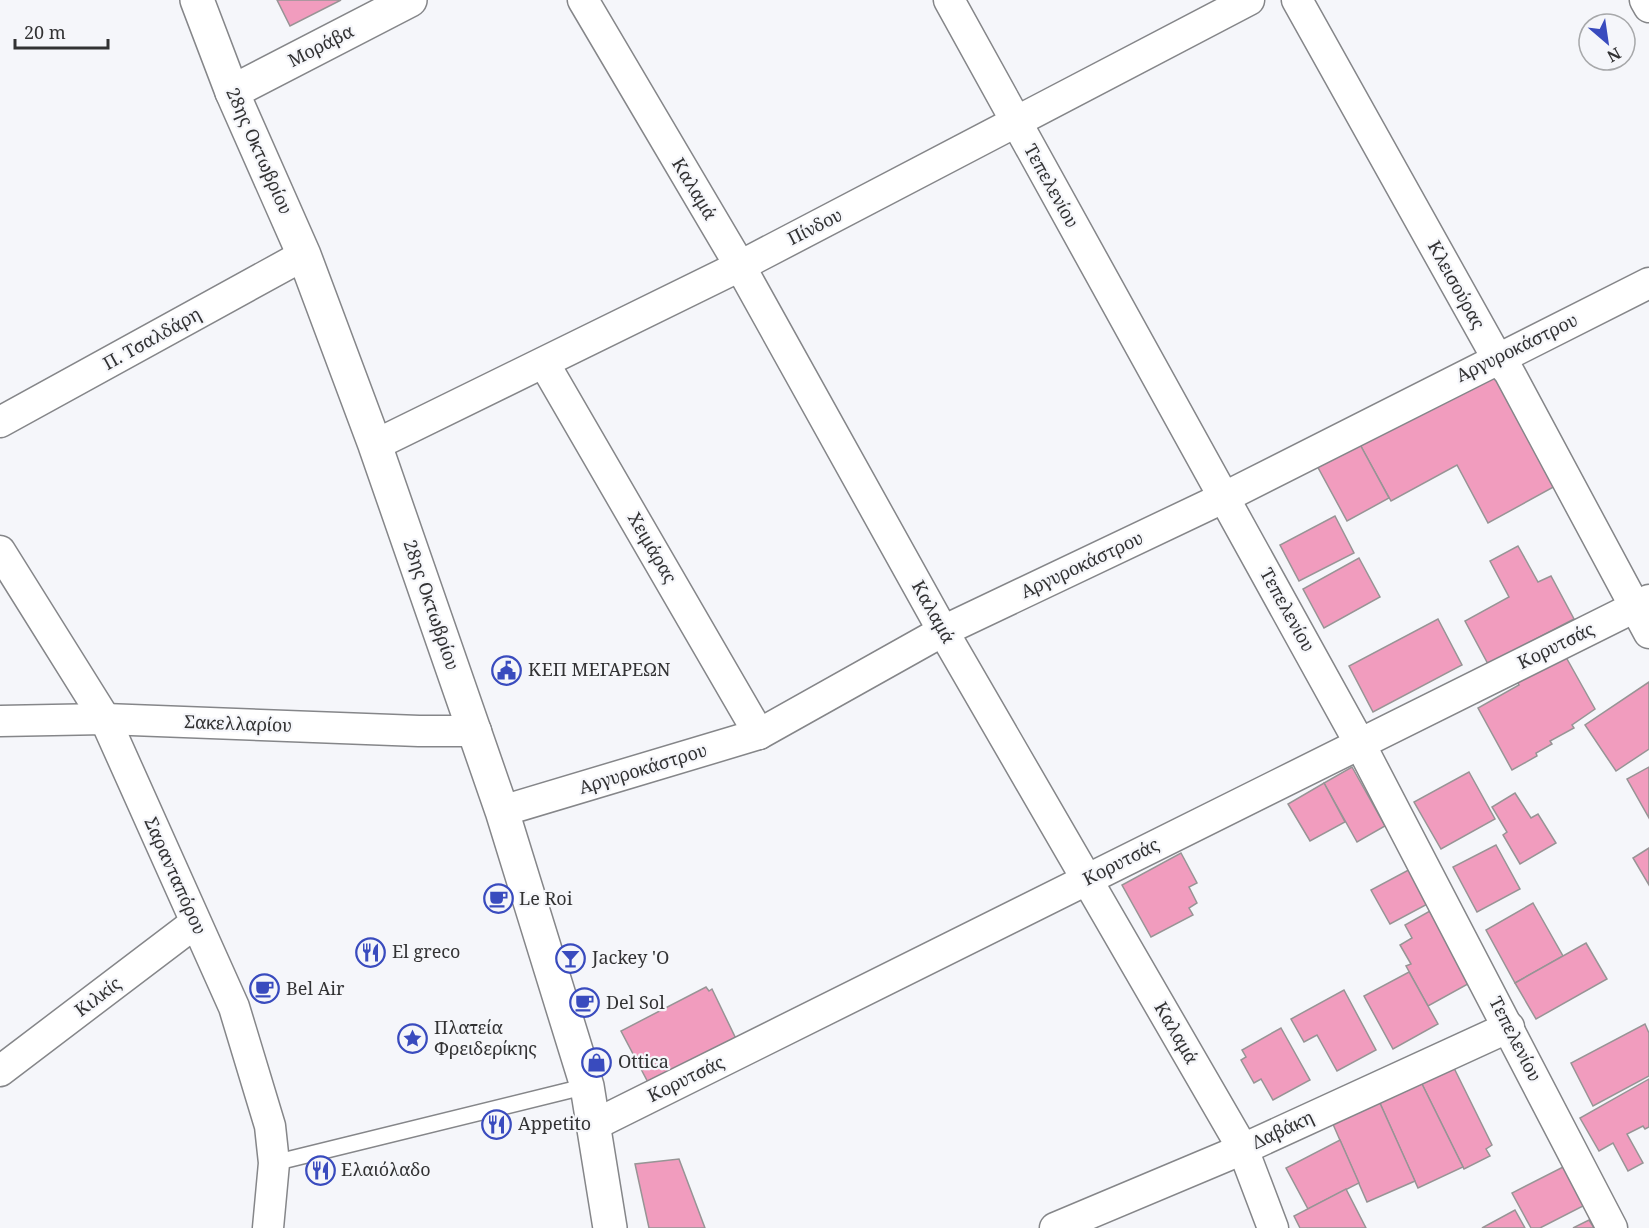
<svg xmlns="http://www.w3.org/2000/svg" width="1649" height="1228" font-family="'Noto Serif',serif">
<style>
.building{fill:#f19cbe;stroke:#979495;stroke-width:1.5}
.lines{fill:none;stroke-linecap:round;stroke-linejoin:round}
.service-casing{stroke:#858689;stroke-width:18}
.minor-casing{stroke:#858689;stroke-width:33}
.tertiary-casing{stroke:#858689;stroke-width:36}
.service{stroke:#fff;stroke-width:15}
.minor{stroke:#fff;stroke-width:30}
.tertiary{stroke:#fff;stroke-width:33}
.labels{text-anchor:middle;stroke-width:4.5;stroke-linejoin:round;paint-order:stroke}
.street-label{font-size:18px;fill:#323233;stroke:#f5f6fa}
.poi-label{font-size:18px;fill:#323233;stroke:#f5f6fa;text-anchor:start}
</style>
<rect width="100%" height="100%" fill="#f5f6fa"/>
<!-- building -->
<g class="building">
<path d="M277,0H341L290,26Z"/>
<path d="M1494,365L1559,484L1488,523L1457,465L1391,501L1357,439Z"/>
<path d="M1357,439L1389,498L1347,521L1315,462Z"/>
<path d="M1335,516L1354,553L1299,581L1280,545Z"/>
<path d="M1518,546L1538,582L1551,576L1574,619L1488,664L1465,621L1509,597L1490,561Z"/>
<path d="M1359,558L1380,597L1324,628L1303,589Z"/>
<path d="M1438,619L1462,665L1373,712L1349,666Z"/>
<path d="M1562,650L1595,709L1572,725L1574,728L1550,741L1552,744L1536,753L1537,756L1512,770L1478,708L1519,685L1514,676Z"/>
<path d="M1649,682V749L1616,771L1585,725Z"/>
<path d="M1352,767L1385,826L1357,842L1324,783Z"/>
<path d="M1649,767V818L1627,779Z"/>
<path d="M1469,772L1495,819L1441,849L1414,802Z"/>
<path d="M1324,783L1345,822L1310,841L1288,804Z"/>
<path d="M1515,793L1531,818L1538,814L1556,843L1520,864L1503,835L1507,832L1492,807Z"/>
<path d="M1496,845L1520,889L1477,912L1453,867Z"/>
<path d="M1649,848V885L1633,858Z"/>
<path d="M1181,853L1197,883L1189,887L1197,903L1189,908L1193,915L1151,937L1122,885Z"/>
<path d="M1416,866L1435,900L1390,924L1371,890Z"/>
<path d="M1533,903L1563,956L1515,983L1486,930Z"/>
<path d="M1437,907L1477,979L1428,1006L1406,966L1411,964L1400,945L1412,938L1405,925Z"/>
<path d="M1586,943L1607,979L1536,1019L1515,983Z"/>
<path d="M1409,972L1438,1024L1393,1049L1364,996Z"/>
<path d="M706,987L709,991L712,989L738,1043L651,1088L621,1031Z"/>
<path d="M1344,990L1376,1050L1337,1071L1317,1035L1304,1042L1291,1019Z"/>
<path d="M1645,1024L1649,1033V1076L1593,1106L1571,1063Z"/>
<path d="M1281,1028L1310,1080L1273,1100L1261,1079L1254,1083L1241,1060L1246,1057L1242,1050Z"/>
<path d="M1452,1064L1492,1145L1486,1149L1490,1156L1464,1169L1420,1080Z"/>
<path d="M1649,1079V1127L1645,1129L1643,1126L1627,1134L1643,1163L1628,1171L1613,1143L1599,1151L1580,1118Z"/>
<path d="M1420,1080L1463,1167L1418,1188L1379,1101Z"/>
<path d="M1379,1101L1415,1181L1367,1202L1332,1122Z"/>
<path d="M1340,1140L1359,1183L1308,1209L1286,1168Z"/>
<path d="M679,1159L705,1228H649L635,1164Z"/>
<path d="M1567,1165L1587,1204L1540,1228H1531L1512,1193Z"/>
<path d="M1346,1189L1366,1228H1300L1294,1216Z"/>
<path d="M1515,1210L1525,1228H1482Z"/>
<path d="M1589,1220L1594,1228H1573Z"/>
</g>
<g class="lines">
<defs>
<path id="service" d="M274,1163L587,1086"/>
<g id="minor">
<path d="M583,0L740,266L943,631L1243,1149L1273,1228"/>
<path d="M949,0L1359,742L1612,1228"/>
<path d="M1297,0L1497,358L1509,372L1649,633"/>
<path d="M1645,0L1649,7"/>
<path d="M544,363L759,734"/>
<path d="M0,422L304,255"/>
<path d="M375,445L740,266L1249,0"/>
<path d="M0,551L105,719L234,1007L270,1126L274,1163L268,1228"/>
<path d="M0,721L105,719L419,731H476"/>
<path d="M502,811L759,734L943,631L1225,497L1649,283"/>
<path d="M0,1071L195,923"/>
<path d="M594,1125L1649,600"/>
<path d="M1055,1228L1243,1149L1509,1027"/>
</g>
<g id="tertiary">
<path d="M197,0L232,92L304,255L375,445L502,811L587,1086L610,1228"/>
<path d="M232,92L410,0"/>
</g>
</defs>
<!-- service casing -->
<use href="#service" class="service-casing"/>
<!-- minor casing -->
<use href="#minor" class="minor-casing"/>
<!-- tertiary casing -->
<use href="#tertiary" class="tertiary-casing"/>
<!-- service -->
<use href="#service" class="service"/>
<!-- minor -->
<use href="#minor" class="minor"/>
<!-- tertiary -->
<use href="#tertiary" class="tertiary"/>
</g>
<!-- icons -->
<defs>
<symbol id="civic-ring" viewBox="-11 -11 22 22"><circle r="9.5" fill="#f5f6fa" stroke="#394bbe" stroke-width="1.5"/><path d="M-.6-6.5H3V-4.5H.6V-3L4-1V1h2V6H-6V1h2V-1L-.6-3ZM-1.2 2.5V6h2.4V2.5Z" fill="#394bbe"/></symbol>
<symbol id="cafe-ring" viewBox="-11 -11 22 22"><circle r="9.5" fill="#f5f6fa" stroke="#394bbe" stroke-width="1.5"/><path d="M-5.5-4.5H6V0H3Q3 3.5 0 3.5H-2.5Q-5.5 3.5-5.5 0ZM3-3.2v2h1.7v-2ZM-6 4.5H4V6H-6Z" fill="#394bbe"/></symbol>
<symbol id="restaurant-ring" viewBox="-11 -11 22 22"><circle r="9.5" fill="#f5f6fa" stroke="#394bbe" stroke-width="1.5"/><path d="M-5-6h1v4h1v-4h1v4h1v-4h1v5L-1.5 .5V6h-2V.5L-5-1ZM5-6V6H3V1.5H1.5Q1.5-4 5-6Z" fill="#394bbe"/></symbol>
<symbol id="bar-ring" viewBox="-11 -11 22 22"><circle r="9.5" fill="#f5f6fa" stroke="#394bbe" stroke-width="1.5"/><path d="M-6-5H6L.8 .8V4.5H3.5V6h-7V4.5H-.8V.8Z" fill="#394bbe"/></symbol>
<symbol id="sight-ring" viewBox="-11 -11 22 22"><circle r="9.5" fill="#f5f6fa" stroke="#394bbe" stroke-width="1.5"/><path d="M0-6L1.8-2.2L6-1.7L2.9 1.2L3.7 5.4L0 3.3L-3.7 5.4L-2.9 1.2L-6-1.7L-1.8-2.2Z" fill="#394bbe"/></symbol>
<symbol id="shop-ring" viewBox="-11 -11 22 22"><circle r="9.5" fill="#f5f6fa" stroke="#394bbe" stroke-width="1.5"/><path d="M-5-2.5h2.3a2.7 3.5 0 0 1 5.4 0H5L5.5 6h-11ZM-1.5-2.5h3a1.5 2.3 0 0 0-3 0Z" fill="#394bbe"/></symbol>
</defs>
<g fill-rule="evenodd">
<use href="#civic-ring" x="490" y="654" width="33" height="33"/>
<use href="#cafe-ring" x="482" y="882" width="33" height="33"/>
<use href="#restaurant-ring" x="354" y="936" width="33" height="33"/>
<use href="#bar-ring" x="554" y="942" width="33" height="33"/>
<use href="#cafe-ring" x="248" y="972" width="33" height="33"/>
<use href="#cafe-ring" x="568" y="986" width="33" height="33"/>
<use href="#sight-ring" x="396" y="1022" width="33" height="33"/>
<use href="#shop-ring" x="580" y="1046" width="33" height="33"/>
<use href="#restaurant-ring" x="480" y="1108" width="33" height="33"/>
<use href="#restaurant-ring" x="304" y="1154" width="33" height="33"/>
</g>
<g class="labels">
<!-- street labels -->
<g class="street-label">
<text transform="translate(321 46) rotate(-27)" y="6">Μοράβα</text>
<text transform="translate(259 151) rotate(66)" y="6">28ης Οκτωβρίου</text>
<text transform="translate(1051 186) rotate(61)" y="6">Τεπελενίου</text>
<text transform="translate(694 189) rotate(59)" y="6">Καλαμά</text>
<text transform="translate(815 227) rotate(-27)" y="6">Πίνδου</text>
<text transform="translate(1456 285) rotate(61)" y="6">Κλεισούρας</text>
<text transform="translate(152 339) rotate(-29)" y="6">Π. Τσαλδάρη</text>
<text transform="translate(1517 348) rotate(-26)" y="6">Αργυροκάστρου</text>
<text transform="translate(652 548) rotate(60)" y="6">Χειμάρας</text>
<text transform="translate(1082 565) rotate(-25)" y="6">Αργυροκάστρου</text>
<text transform="translate(431 605) rotate(71)" y="6">28ης Οκτωβρίου</text>
<text transform="translate(1287 610) rotate(61)" y="6">Τεπελενίου</text>
<text transform="translate(933 612) rotate(61)" y="6">Καλαμά</text>
<text transform="translate(1556 646) rotate(-26)" y="6">Κορυτσάς</text>
<text transform="translate(238 724) rotate(2)" y="6">Σακελλαρίου</text>
<text transform="translate(643 769) rotate(-17)" y="6">Αργυροκάστρου</text>
<text transform="translate(1121 862) rotate(-27)" y="6">Κορυτσάς</text>
<text transform="translate(175 876) rotate(66)" y="6">Σαρανταπόρου</text>
<text transform="translate(98 997) rotate(-37)" y="6">Κιλκίς</text>
<text transform="translate(1176 1033) rotate(60)" y="6">Καλαμά</text>
<text transform="translate(1515 1039) rotate(63)" y="6">Τεπελενίου</text>
<text transform="translate(686 1079) rotate(-26)" y="6">Κορυτσάς</text>
<text transform="translate(1283 1130) rotate(-25)" y="6">Δαβάκη</text>
</g>
<!-- poi labels -->
<g class="poi-label">
<text x="528" y="676">ΚΕΠ ΜΕΓΑΡΕΩΝ</text>
<text x="519" y="905">Le Roi</text>
<text x="392" y="958">El greco</text>
<text x="592" y="964">Jackey 'O</text>
<text x="286" y="995">Bel Air</text>
<text x="606" y="1009">Del Sol</text>
<text x="434" y="1034">Πλατεία<tspan x="434" dy="21">Φρειδερίκης</tspan></text>
<text x="618" y="1068">Ottica</text>
<text x="518" y="1130">Appetito</text>
<text x="341" y="1176">Ελαιόλαδο</text>
</g>
</g>
<!-- north arrow -->
<g transform="translate(1607 42) rotate(151)"><circle r="28" fill="#f5f6fa" stroke="#a7a8aa" stroke-width="1.5"/>
<path d="M0-4.5L10 22L0 15L-10 22Z" fill="#394bbe"/>
<text y="-9" font-size="16" font-weight="bold" text-anchor="middle" fill="#323233">N</text>
</g>
<!-- scale -->
<path d="M15 39v9h93v-9" fill="none" stroke="#323233" stroke-width="3"/>
<text x="24" y="39" font-size="18" fill="#323233" stroke="#f5f6fa" stroke-width="4.5" paint-order="stroke">20 m</text>
</svg>
